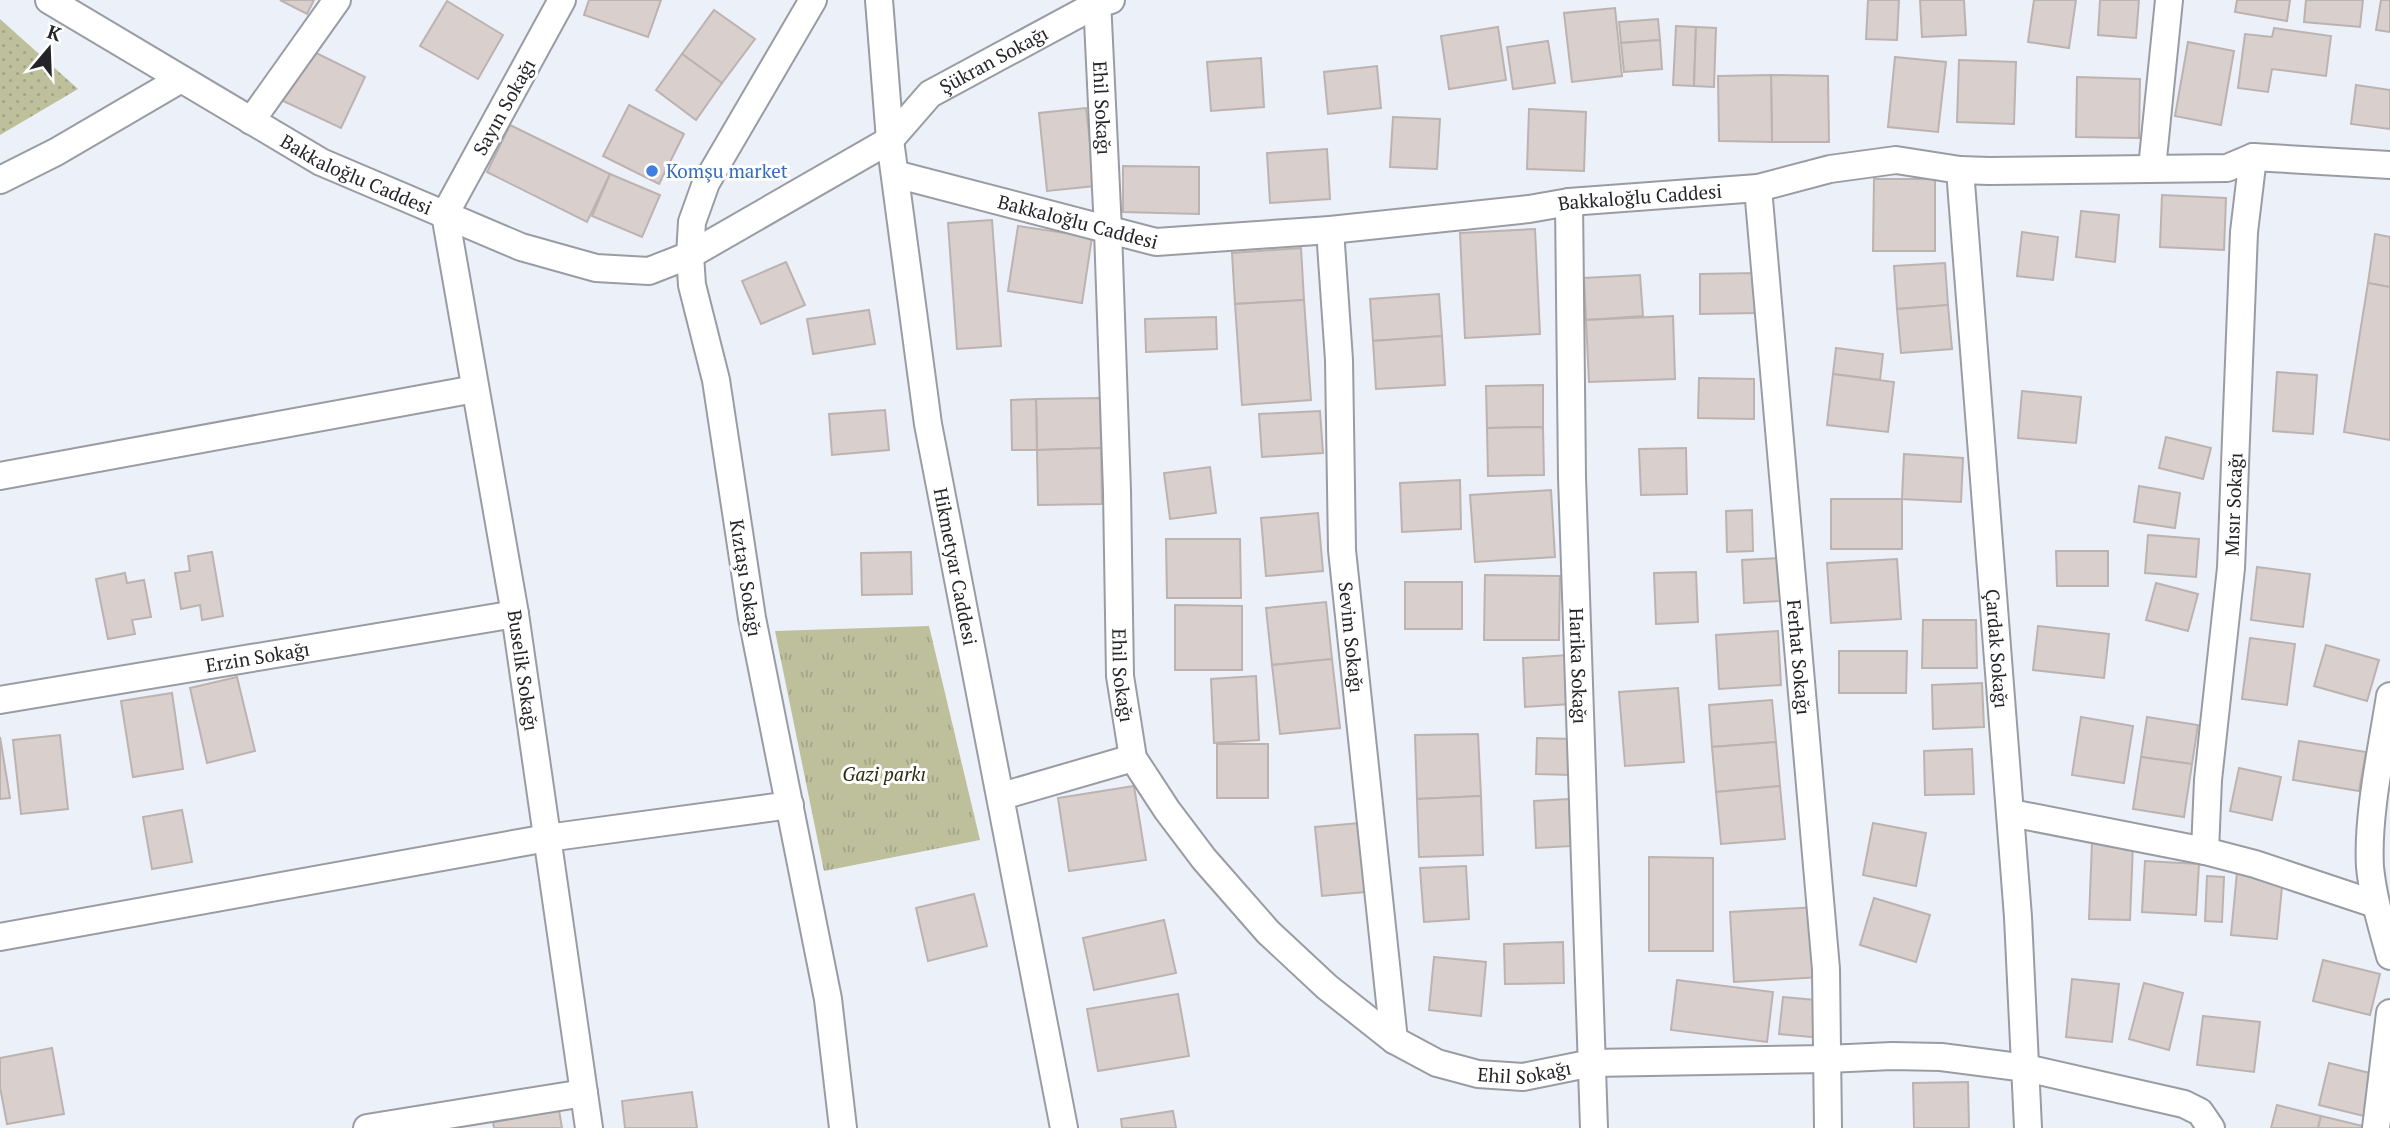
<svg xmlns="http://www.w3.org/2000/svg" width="2390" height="1128" font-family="'PT Serif',serif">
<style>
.grass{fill:url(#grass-dots)}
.park{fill:url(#park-tufts)}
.building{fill:#d9cfcc;stroke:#bcb3b0;stroke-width:2}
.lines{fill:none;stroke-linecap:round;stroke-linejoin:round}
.minor-casing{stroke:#999ca3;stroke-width:30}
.minor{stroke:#fff;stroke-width:26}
.shop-dot{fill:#3f7fe0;stroke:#fff;stroke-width:2.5}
.labels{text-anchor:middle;stroke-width:6;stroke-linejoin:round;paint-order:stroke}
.street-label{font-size:19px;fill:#242528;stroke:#fff}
.shop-label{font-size:19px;fill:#366cbe;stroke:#fff;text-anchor:start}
.park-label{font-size:19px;font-style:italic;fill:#2a2b0f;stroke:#fff}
</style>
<defs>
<pattern id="grass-dots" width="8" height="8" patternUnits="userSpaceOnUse" patternTransform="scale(1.75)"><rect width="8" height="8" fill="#bdc09a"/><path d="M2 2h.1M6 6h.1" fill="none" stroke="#a2a585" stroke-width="1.8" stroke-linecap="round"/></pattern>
<pattern id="park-tufts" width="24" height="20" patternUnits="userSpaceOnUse" patternTransform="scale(1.75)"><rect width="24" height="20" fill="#bdc09a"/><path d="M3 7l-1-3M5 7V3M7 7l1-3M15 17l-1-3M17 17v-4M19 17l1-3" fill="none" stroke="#a2a585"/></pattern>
</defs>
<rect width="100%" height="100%" fill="#ecf0f8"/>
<!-- grass -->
<path class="grass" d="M0,19L78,89L0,135Z"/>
<!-- park -->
<path class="park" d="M929,626L980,840L824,871L775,631Z"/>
<!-- building -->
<g class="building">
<path d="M280,0H314L307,14Z"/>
<path d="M589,0H661L648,37L584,15Z"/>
<path d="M1868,0H1899L1897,40L1866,39Z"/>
<path d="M1920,0H1964L1966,35L1922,37Z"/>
<path d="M2034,0H2076L2069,48L2028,42Z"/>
<path d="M2100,0H2139L2136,38L2098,35Z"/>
<path d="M2237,0H2290L2287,21L2235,12Z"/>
<path d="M2306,0H2363L2360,27L2304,22Z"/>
<path d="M2381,0H2390V32L2376,30Z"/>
<path d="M447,1L503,35L478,79L420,46Z"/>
<path d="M1615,8L1622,76L1572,82L1564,13Z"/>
<path d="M714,10L755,39L722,83L682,54Z"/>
<path d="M1658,19L1660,40L1621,43L1619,22Z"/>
<path d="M1676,26L1696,27L1694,86L1673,85Z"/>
<path d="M1498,27L1506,80L1449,89L1441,36Z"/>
<path d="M1696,27L1716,28L1714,87L1694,86Z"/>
<path d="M2274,28L2331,36L2326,76L2272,69L2268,92L2238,88L2245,34L2272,37Z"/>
<path d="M1660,40L1662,69L1624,72L1621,43Z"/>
<path d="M1548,41L1555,83L1513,89L1507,47Z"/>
<path d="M2188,42L2234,51L2221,125L2175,116Z"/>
<path d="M306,48L365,77L341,128L281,100Z"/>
<path d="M682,54L722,83L696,120L656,90Z"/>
<path d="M1895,57L1946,62L1938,132L1888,127Z"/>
<path d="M1261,58L1264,107L1211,111L1207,62Z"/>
<path d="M1959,60L2016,62L2014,124L1957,122Z"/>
<path d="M1377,66L1381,108L1328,114L1324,72Z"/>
<path d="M1771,75L1828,76L1829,142H1772Z"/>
<path d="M1771,75L1772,142L1719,141L1718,76Z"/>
<path d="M2077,77L2140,79L2139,138L2076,137Z"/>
<path d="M2356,85L2390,90V129L2351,124Z"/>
<path d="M629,105L684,134L659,184L603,156Z"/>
<path d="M1086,108L1095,186L1047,191L1039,113Z"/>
<path d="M1529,109L1586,112L1584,171L1527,169Z"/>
<path d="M1393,117L1440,119L1437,169L1390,167Z"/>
<path d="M510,125L610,174L587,222L487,172Z"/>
<path d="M1327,149L1330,199L1270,203L1267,153Z"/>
<path d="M1123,166L1199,167V214L1123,212Z"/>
<path d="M610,174L660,195L642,237L592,216Z"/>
<path d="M1874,179H1935V251H1873Z"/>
<path d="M2162,195L2226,198L2224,250L2160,247Z"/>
<path d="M2081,211L2119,215L2115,262L2076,257Z"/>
<path d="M992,220L1001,346L957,349L948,223Z"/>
<path d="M1018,226L1092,237L1082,303L1008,291Z"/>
<path d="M1535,229L1540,334L1465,338L1460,233Z"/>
<path d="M2022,232L2058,237L2053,280L2017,276Z"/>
<path d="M2375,234L2390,237V287L2368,283Z"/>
<path d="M1301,248L1304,300L1235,304L1232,253Z"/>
<path d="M786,262L805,305L761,324L742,281Z"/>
<path d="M1945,263L1948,305L1897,309L1894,266Z"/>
<path d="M1757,273L1758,313L1700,314V274Z"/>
<path d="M1640,275L1643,316L1586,320L1584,278Z"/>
<path d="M2368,283L2390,287V440L2344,432Z"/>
<path d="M1439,294L1442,336L1373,341L1370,299Z"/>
<path d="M1304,300L1311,400L1242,405L1235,304Z"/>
<path d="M1948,305L1952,349L1901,353L1897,309Z"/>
<path d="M869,310L875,344L813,354L807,319Z"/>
<path d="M1673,316L1675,379L1589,382L1586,320Z"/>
<path d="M1216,317L1217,349L1146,352L1145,319Z"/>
<path d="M1442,336L1445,385L1376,389L1373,341Z"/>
<path d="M1836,348L1883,354L1880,380L1833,374Z"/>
<path d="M2277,372L2317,375L2313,434L2273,431Z"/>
<path d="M1833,374L1894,382L1888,432L1827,425Z"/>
<path d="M1699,378L1754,379V419L1698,418Z"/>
<path d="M1543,385V427L1487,428L1486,386Z"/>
<path d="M2022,391L2081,397L2076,443L2018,438Z"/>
<path d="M1100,398L1101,448L1037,450L1036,399Z"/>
<path d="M1036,399L1037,450H1012L1011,400Z"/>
<path d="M885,410L889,450L832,455L829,414Z"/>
<path d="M1320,411L1323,453L1262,457L1259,414Z"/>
<path d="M1543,427L1544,475L1488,476L1487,428Z"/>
<path d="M2166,437L2211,448L2203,479L2159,468Z"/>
<path d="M1101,448L1102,504L1038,505L1037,450Z"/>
<path d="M1686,448L1687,494L1641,495L1639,449Z"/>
<path d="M1904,454L1963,458L1961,502L1902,499Z"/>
<path d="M1210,467L1216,513L1170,519L1164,473Z"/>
<path d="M1460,480L1461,529L1402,532L1400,483Z"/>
<path d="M2139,486L2180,493L2175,528L2134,522Z"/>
<path d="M1551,490L1555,557L1475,562L1470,495Z"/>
<rect x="1831" y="499" width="71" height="50"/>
<path d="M1752,510L1753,551L1727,552L1726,511Z"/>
<path d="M1318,513L1323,571L1266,576L1261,518Z"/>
<path d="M2148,535L2199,539L2196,577L2145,573Z"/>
<path d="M1166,539H1240L1241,598H1167Z"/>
<path d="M2056,551H2108V586H2057Z"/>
<path d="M212,552L223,616L202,620L200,605L181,609L175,573L190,571L188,556Z"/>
<path d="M911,552L912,594L862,595L861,553Z"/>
<path d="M1780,558L1782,601L1744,603L1742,560Z"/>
<path d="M1897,559L1901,619L1831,623L1827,563Z"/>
<path d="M2257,567L2310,574L2303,627L2251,620Z"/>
<path d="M1696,572L1698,622L1656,624L1654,573Z"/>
<path d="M125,573L127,583L144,580L151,617L132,620L135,634L108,639L96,579Z"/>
<path d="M1485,575L1560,576L1559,640H1484Z"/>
<rect x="1405" y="582" width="57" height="47"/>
<path d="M2156,583L2198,594L2188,631L2146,620Z"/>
<path d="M1326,602L1332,659L1272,665L1266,608Z"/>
<path d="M1175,605L1242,606V670H1175Z"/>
<path d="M1923,620H1976L1977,668H1922Z"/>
<path d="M2038,626L2109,634L2104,678L2033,670Z"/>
<path d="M1778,631L1781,685L1719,689L1716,635Z"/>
<path d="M2250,638L2295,644L2287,705L2242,699Z"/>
<path d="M2326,645L2379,660L2367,701L2314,686Z"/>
<path d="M1839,651H1907L1906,693H1839Z"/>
<path d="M1568,655L1571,704L1525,707L1523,658Z"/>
<path d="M1332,659L1340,728L1280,734L1272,665Z"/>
<path d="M1256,676L1259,740L1214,743L1211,679Z"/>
<path d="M237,677L255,751L207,763L190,688Z"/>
<path d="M1982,683L1984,727L1933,729L1932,685Z"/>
<path d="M1678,688L1684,762L1625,766L1619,692Z"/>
<path d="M172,693L183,769L133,777L121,701Z"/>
<path d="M1772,700L1776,742L1712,747L1709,705Z"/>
<path d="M2081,717L2133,726L2124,783L2072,775Z"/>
<path d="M2147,717L2198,725L2192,764L2141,757Z"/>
<path d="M1478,734L1481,796L1417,799L1415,735Z"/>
<path d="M60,735L68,809L21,814L13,740Z"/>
<path d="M0,737L10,798L0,799Z"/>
<path d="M1537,738L1572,739L1571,775L1536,774Z"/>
<path d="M2299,741L2366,752L2359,791L2293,780Z"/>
<path d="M1776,742L1780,786L1716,792L1712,747Z"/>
<rect x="1217" y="744" width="51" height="54"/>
<path d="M1972,749L1974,794L1925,795L1924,751Z"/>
<path d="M2141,757L2192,764L2184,817L2133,809Z"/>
<path d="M2239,768L2281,777L2272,820L2230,811Z"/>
<path d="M1134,786L1146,860L1069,871L1058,798Z"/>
<path d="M1780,786L1785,839L1721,844L1716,792Z"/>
<path d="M1481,796L1483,855L1419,857L1417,799Z"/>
<path d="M1569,799L1571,846L1536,848L1534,801Z"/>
<path d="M182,810L192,862L152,869L143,817Z"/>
<path d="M1359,823L1365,892L1322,896L1315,827Z"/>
<path d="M1873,823L1926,833L1916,886L1863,875Z"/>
<path d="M2092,842L2133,844L2130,920L2089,919Z"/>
<path d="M1649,857L1713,858V951H1649Z"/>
<path d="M2145,861L2199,864L2196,915L2142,912Z"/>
<path d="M1466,866L1469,919L1424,922L1420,868Z"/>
<path d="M2237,872L2283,876L2277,939L2231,935Z"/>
<path d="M2207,876L2224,877L2222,922L2205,921Z"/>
<path d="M974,894L987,946L928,961L916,908Z"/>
<path d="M1874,898L1930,915L1916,962L1860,945Z"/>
<path d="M1817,907L1822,977L1734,982L1730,912Z"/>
<path d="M1164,920L1176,973L1094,990L1083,938Z"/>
<path d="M1563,942L1564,983L1505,984L1504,944Z"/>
<path d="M1434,957L1486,962L1481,1016L1429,1010Z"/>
<path d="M2323,960L2380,974L2370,1015L2313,1001Z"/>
<path d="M2072,979L2119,984L2112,1042L2066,1037Z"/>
<path d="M1677,980L1773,992L1767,1042L1671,1030Z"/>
<path d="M2144,983L2183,993L2169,1050L2129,1039Z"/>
<path d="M1178,994L1189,1056L1098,1071L1087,1009Z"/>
<path d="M1783,997L1826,1001L1822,1038L1779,1034Z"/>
<path d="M2203,1016L2260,1022L2254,1072L2197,1065Z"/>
<path d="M52,1048L64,1114L7,1124L0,1087V1058Z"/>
<path d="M2329,1063L2374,1074L2364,1116L2319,1105Z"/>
<path d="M1968,1082L1969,1128H1914L1913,1083Z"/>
<path d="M692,1092L697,1128H625L622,1101Z"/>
<path d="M2277,1105L2321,1116L2318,1128H2271Z"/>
<path d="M559,1110L562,1128H494L493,1122Z"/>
<path d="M1173,1111L1176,1128H1122L1121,1119Z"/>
<path d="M2321,1116L2367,1127L2366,1128H2318Z"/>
</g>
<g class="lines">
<defs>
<g id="minor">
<path id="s1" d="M49,0L321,162L521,247L596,268L649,271L690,255L692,222L706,183L813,0"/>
<path id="s2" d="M562,0L445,214L515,614L589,1128"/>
<path id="s3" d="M879,0L890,140L928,424L1064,1128"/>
<path id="s4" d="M1097,0L1108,230L1117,491L1120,676L1133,758L1167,810L1204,859L1268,932L1327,987L1394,1040L1437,1063L1478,1074L1523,1077L1592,1063L1827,1059L1892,1056L1941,1057L2026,1068L2184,1104L2200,1112L2211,1128"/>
<path d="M251,121L337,0"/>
<path d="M2152,168L2169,0"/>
<path id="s5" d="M1960,170L2018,917L2028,1128"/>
<path id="s6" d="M895,174L1156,242L1330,230L1529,209L1569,202L1758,188L1830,169L1896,160L1960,170L1989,171L2227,168L2253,157L2390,165"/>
<path d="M0,180L56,152L181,79"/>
<path id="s7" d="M1758,188L1826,969L1828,1128"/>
<path id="s8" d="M1569,202L1572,477L1594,1128"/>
<path id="s9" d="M1330,230L1339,360L1342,550L1394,1040"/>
<path d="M0,476L475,389"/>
<path d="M2390,696C2382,748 2367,815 2370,867C2373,898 2382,927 2390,956"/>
<path id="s10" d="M0,700L515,614"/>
<path d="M1002,796L1133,758"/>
<path d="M2011,813L2205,851L2255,864L2375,904"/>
<path id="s11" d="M2205,851L2208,780L2231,568L2244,232L2253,157"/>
<path d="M0,937L547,838L790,805"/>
<path d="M367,1128L584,1093"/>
<path id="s12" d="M843,1128L828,999L752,618L716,380L692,285L690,255L890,140L930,94L1097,4L1111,0"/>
<path d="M2376,1128L2390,1013"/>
</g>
</defs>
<!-- minor casing -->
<use href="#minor" class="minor-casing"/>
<!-- minor -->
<use href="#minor" class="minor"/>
</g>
<!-- markers -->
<circle class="shop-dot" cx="652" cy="171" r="7"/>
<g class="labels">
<!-- street labels -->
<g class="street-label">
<text dy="7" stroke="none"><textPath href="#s12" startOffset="1251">Şükran Sokağı</textPath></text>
<text transform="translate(504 107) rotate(-61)" y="7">Sayın Sokağı</text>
<text dy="7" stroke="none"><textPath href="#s4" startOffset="108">Ehil Sokağı</textPath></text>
<text dy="7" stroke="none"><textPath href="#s1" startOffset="354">Bakkaloğlu Caddesi</textPath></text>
<text dy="7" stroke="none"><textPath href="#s6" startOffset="756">Bakkaloğlu Caddesi</textPath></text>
<text dy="7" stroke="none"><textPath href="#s6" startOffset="189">Bakkaloğlu Caddesi</textPath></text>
<text dy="7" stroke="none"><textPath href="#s11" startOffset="348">Mısır Sokağı</textPath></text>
<text dy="7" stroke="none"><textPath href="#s3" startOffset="572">Hikmetyar Caddesi</textPath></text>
<text transform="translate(746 578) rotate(81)" y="7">Kıztaşı Sokağı</text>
<text dy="7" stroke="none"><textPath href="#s9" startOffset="408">Sevim Sokağı</textPath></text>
<text dy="7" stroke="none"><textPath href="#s5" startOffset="480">Çardak Sokağı</textPath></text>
<text dy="7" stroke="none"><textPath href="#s10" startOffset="261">Erzin Sokağı</textPath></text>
<text dy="7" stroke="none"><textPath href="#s7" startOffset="471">Ferhat Sokağı</textPath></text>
<text dy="7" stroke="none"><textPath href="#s8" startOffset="464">Harika Sokağı</textPath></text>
<text dy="7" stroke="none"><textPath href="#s2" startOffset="707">Buselik Sokağı</textPath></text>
<text dy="7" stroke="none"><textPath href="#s4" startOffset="676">Ehil Sokağı</textPath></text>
<text dy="7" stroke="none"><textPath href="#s4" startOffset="1284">Ehil Sokağı</textPath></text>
</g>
<!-- shop labels -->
<g class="shop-label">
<text x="666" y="178">Komşu market</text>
</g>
<!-- park labels -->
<g class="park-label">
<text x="884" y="781">Gazi parkı</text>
</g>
</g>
<!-- north arrow -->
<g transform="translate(49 49) rotate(19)" stroke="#ffffff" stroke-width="5" paint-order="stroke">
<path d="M0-5L12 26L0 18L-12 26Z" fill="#242528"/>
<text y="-10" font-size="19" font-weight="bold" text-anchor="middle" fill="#242528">K</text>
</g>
</svg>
